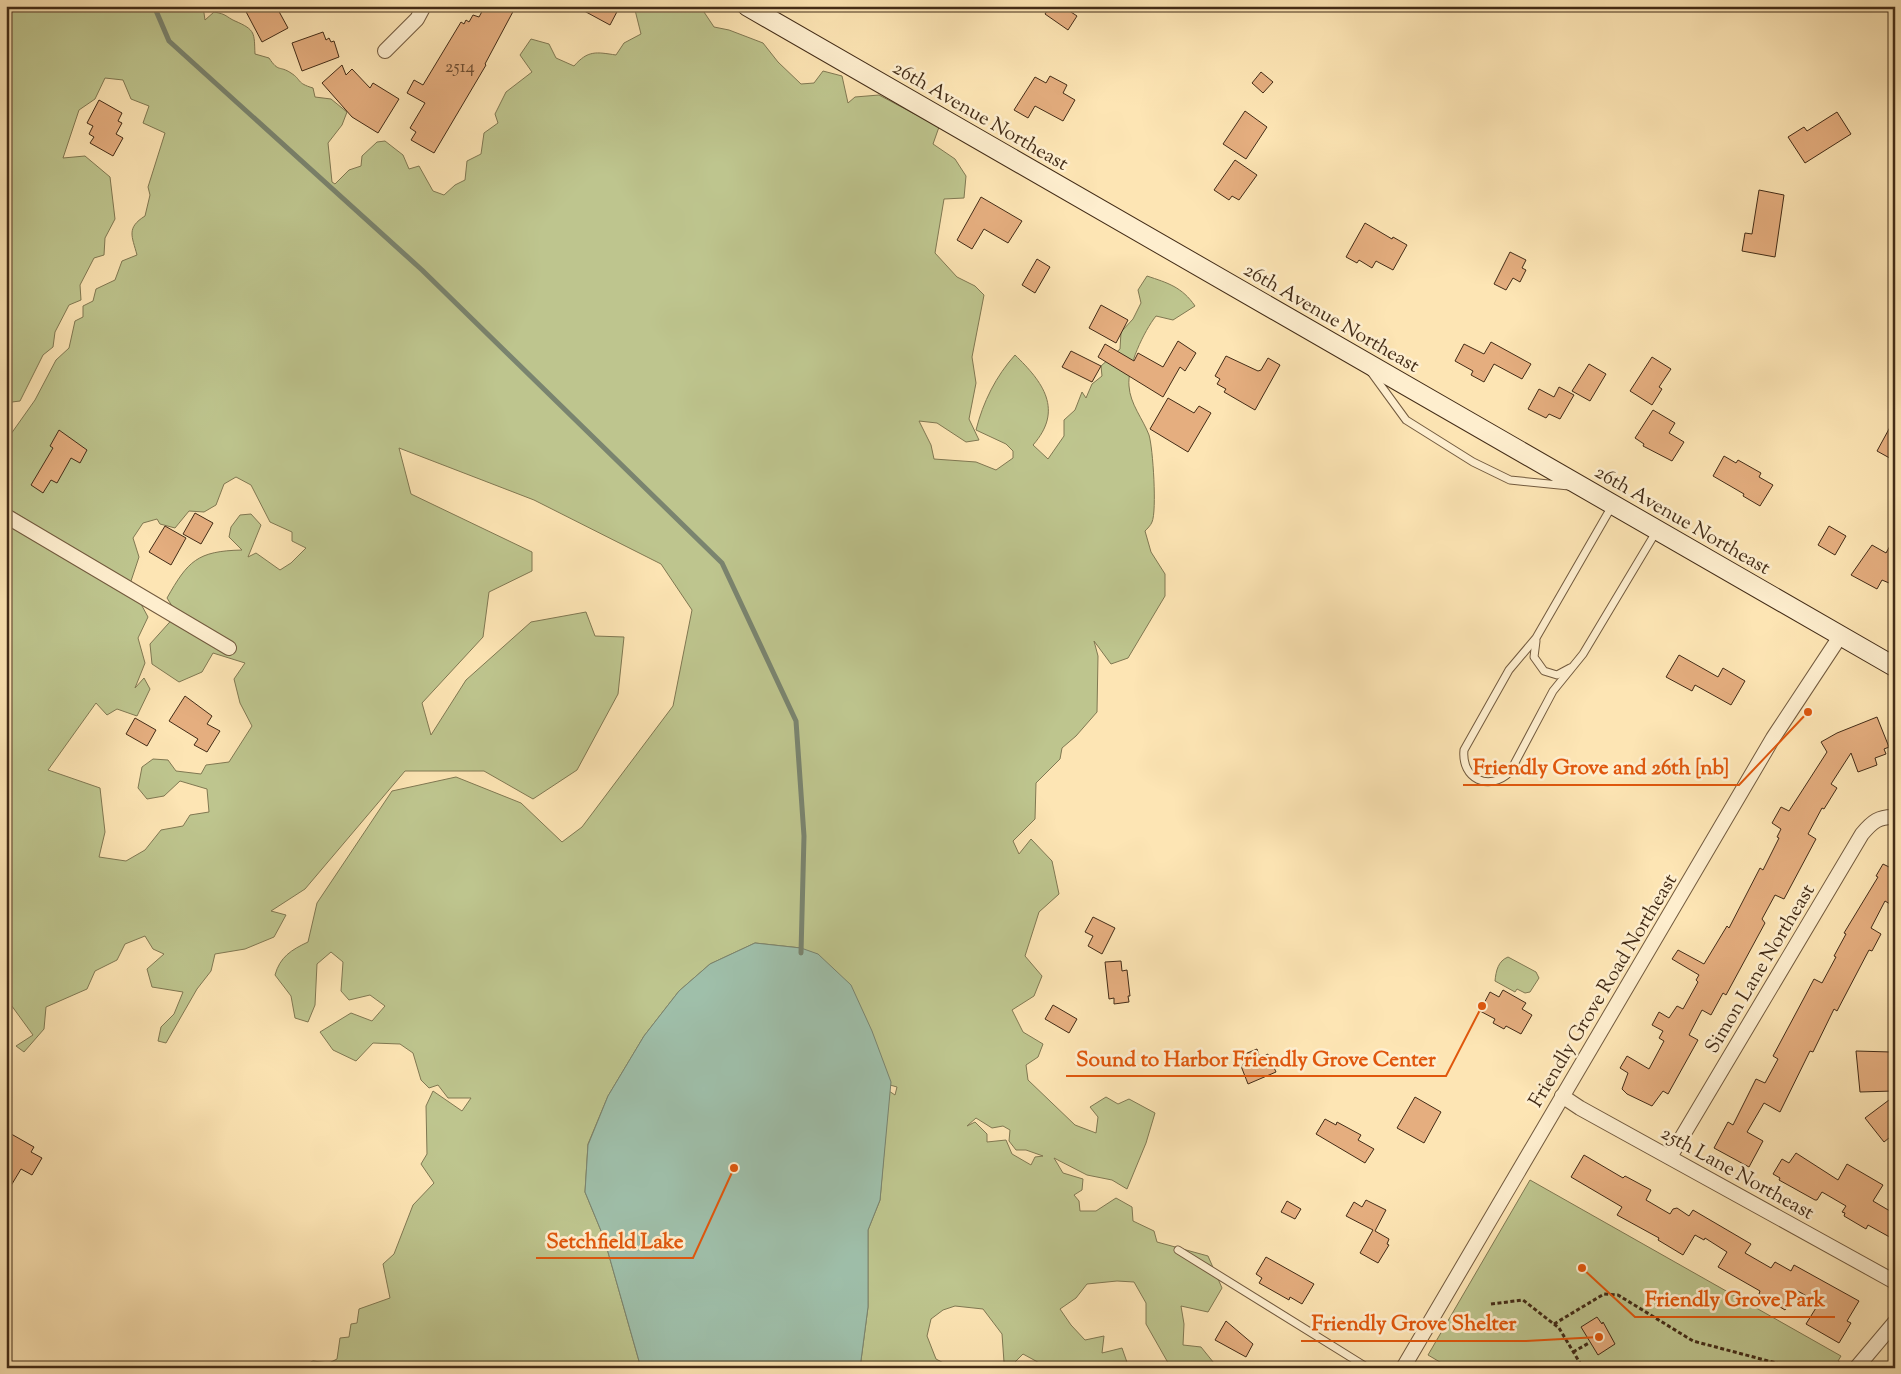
<svg xmlns="http://www.w3.org/2000/svg" width="1901" height="1374" font-family="'Sorts Mill Goudy',serif">
<style>
.green{fill:#bec58e;stroke:#807852;fill-rule:evenodd}
.water{fill:#9fbfaa;stroke:#7a846f}
.lines{fill:none;stroke-linecap:round;stroke-linejoin:round}
.stream{stroke:#7a846f;stroke-width:5}
.building{fill:#e5ae7f;stroke:#432c17}
.lane-casing{stroke:#725a3e;stroke-width:9}
.street-casing{stroke:#725a3e;stroke-width:16}
.secondary-casing{stroke:#432c17;stroke-width:21}
.path{stroke:#432c17;stroke-width:3;stroke-dasharray:4 2.5;stroke-linecap:butt}
.lane{stroke:#feeece;stroke-width:7}
.street{stroke:#feeece;stroke-width:14}
.secondary{stroke:#feeece;stroke-width:19}
.labels{text-anchor:middle;stroke-width:5;stroke-linejoin:round;paint-order:stroke}
.number-label{font-size:18px;fill:#6c4c31}
.street-label{font-size:20px;fill:#432c17;stroke:#feeece}
.leader{fill:none;stroke:#e0570d;stroke-width:2}
.callout-dot{fill:#e0570d;stroke:#feeece;stroke-width:2}
.callout-label{font-size:21px;text-anchor:middle;font-weight:bold;fill:#e0570d;stroke:#feeece;stroke-width:5;stroke-linejoin:round;paint-order:stroke}
</style>
<rect width="100%" height="100%" fill="#fde5b4"/>
<filter id="stains"><feTurbulence type="fractalNoise" baseFrequency=".004" numOctaves="4"/><feColorMatrix values="0 0 0 0 .2 0 0 0 0 .09 0 0 0 0 .02 0 0 0 .5 -.17"/></filter>
<radialGradient id="worn" r=".72"><stop offset=".6" stop-color="#630" stop-opacity="0"/><stop offset="1" stop-color="#630" stop-opacity=".3"/></radialGradient>
<!-- green -->
<g class="green">
<path d="M6,6H203L205,20L214,12C227,14 226,17 235,21C256,30 254,33 255,54L269,58C279,73 279,65 291,73C302,80 296,83 313,88L315,97L331,99L347,112L342,125L328,143L332,182L335,184L349,170L361,166L362,156L377,142L385,141L403,155L409,169L419,166L433,191L444,195L455,185L465,180L467,161L481,154L484,133L498,123L495,114L506,92L532,72L520,55L531,39L549,44L556,58L574,66C588,50 596,52 616,55L624,43L641,34L634,6H700L714,27L729,30L763,43L778,62L801,84L814,83L823,71L842,76L848,103L855,97L879,95L939,127L933,144L955,159L966,176L964,198L944,199L935,253L957,277L975,286L984,295L972,357L976,383L969,419L979,440L966,442L937,423L919,421L931,445L934,459L976,462L996,470L1013,458V451L1006,444L976,430C983,402 996,376 1015,355C1043,382 1064,410 1033,445L1048,459L1064,436V420L1075,410L1082,392L1086,398L1092,384L1102,376L1101,366L1120,349L1121,332L1133,319L1141,303L1138,290L1147,276C1168,283 1182,287 1195,306L1173,320L1156,316C1144,331 1127,367 1129,386C1130,404 1143,419 1149,435C1153,448 1157,511 1152,522C1151,525 1147,529 1145,531L1151,552L1165,574V596L1128,658L1111,664L1094,641L1098,656L1097,712L1076,736L1062,748L1060,759L1036,783L1035,819L1013,841L1019,854L1031,839L1052,861L1059,894L1039,912L1025,956L1042,976L1034,996L1012,1010L1023,1032L1043,1044L1038,1057L1026,1065L1028,1080L1075,1125L1096,1133L1098,1117L1090,1107L1106,1097L1118,1104L1129,1099L1155,1113L1146,1143L1127,1189L1112,1180L1087,1175L1054,1158L1063,1173L1083,1179L1082,1190L1074,1195L1079,1201L1080,1211H1096L1116,1198L1132,1207L1133,1221L1154,1231L1157,1242L1208,1256L1222,1288L1208,1312L1181,1306L1184,1324L1183,1345L1201,1347L1218,1368H1171L1146,1324V1303L1134,1282L1117,1281L1087,1284L1076,1298L1060,1309L1071,1325L1085,1340L1104,1336L1102,1353L1122,1348L1129,1368H1045V1366L1023,1354L1010,1367L1004,1362L1002,1334L983,1309L955,1306L943,1310L931,1319L927,1336L936,1359L953,1368H860L868,1307V1230L880,1200L889,1091L895,1095L897,1087L890,1085V1082L801,948L755,943L710,964L679,991L644,1036L608,1096L588,1144L585,1192L604,1238L641,1368H298L313,1361L329,1363L337,1359L340,1338L349,1337L351,1324L357,1323L359,1309L390,1298L383,1264L394,1254L413,1205L434,1183L421,1164L427,1154L426,1106L433,1091L462,1111L471,1098H448L438,1085L429,1088L421,1080L413,1053L400,1044L373,1043L356,1061L333,1050L320,1032L351,1013L372,1021L385,1006L370,995L349,1000L341,991L343,962L331,952L317,964L315,1005L308,1022L295,1018L291,996L275,975C280,957 291,950 308,942L317,903L392,791L456,777L521,803L562,842L582,827L673,706L692,610L661,564L534,500L399,448L411,494L532,552V571L489,592L483,637L422,703L431,735L466,680L531,622L586,612L595,636L624,637L618,694L577,770L533,799L484,771H405L305,889L271,911L286,915L274,937L245,949L215,954L211,971L197,989L166,1043L158,1041L161,1027L174,1014L183,992L152,987L147,969L164,954L153,949L145,936L125,944L117,960L95,971L87,989L46,1007L44,1029L24,1052L16,1046L33,1035L6,998V514L141,604L148,617L138,638L145,663L135,688L144,678L150,689L137,716L117,709L107,715L96,703L48,770L100,788L105,832L99,857L126,861L145,850L161,830L183,826L190,815L209,812L207,789L180,781L164,796L147,799L138,788L142,767L153,759L168,760L176,771L201,774L206,765L229,762L252,726L240,703L234,679L245,663L213,653L202,672L179,682L152,664L150,644L177,614L167,598C188,561 197,551 242,550L229,537L231,527L240,515L251,514L261,525L248,557L256,553L280,570L291,563L306,548L292,541V532L270,522L251,485L236,477L224,484L216,505L204,512L189,511L175,528L160,524L157,519L143,523L133,538L139,557L130,584L6,507V441L35,400L56,360L69,348L75,321L83,317V306L93,301L96,289L115,280L122,261L137,255C132,236 126,228 145,216L150,195L148,187L165,133L143,123L149,106L131,99L123,80L105,78L95,99L79,110L63,158L85,156L110,177L115,219L105,238L104,255L94,258L80,285L81,300L69,305L55,332L53,347L43,355L20,401L12,402L6,410ZM976,1118L992,1128L1003,1126L1010,1130L1009,1141L1016,1150H1026L1043,1156L1035,1157L1031,1165L1012,1154L1006,1140L987,1142V1134L975,1122L967,1126Z"/>
<path d="M1508,957L1536,972L1539,978L1530,992L1525,993L1517,989L1515,992L1495,981C1496,971 1498,961 1508,957Z"/>
<path d="M1530,1180L1841,1356L1838,1361L1850,1368H1450L1428,1355Z"/>
</g>
<!-- water -->
<path class="water" d="M755,943L801,948L818,954L851,985L872,1031L891,1082L880,1200L868,1230V1307L860,1368H641L604,1238L585,1192L588,1145L608,1096L644,1036L679,991L710,964Z"/>
<g class="lines">
<!-- stream -->
<path class="stream" d="M154,6L169,41L422,270L722,563L796,721L804,836L801,953"/>
</g>
<!-- building -->
<g class="building">
<path d="M243,6H276L288,28L262,42Z"/>
<path d="M485,6H516L485,64L486,65L434,153L411,140L416,132L410,128L425,103L407,93L414,80L423,85L461,22L464,24L466,20L469,22L473,15L479,17Z"/>
<path d="M575,6H620L610,25Z"/>
<path d="M1050,6H1062L1077,16L1068,30L1045,14Z"/>
<path d="M323,32L326,40L329,38L331,42L334,41L339,57L302,71L292,43Z"/>
<path d="M342,65L346,75L352,69L370,88L373,83L399,99L378,133L352,117L322,83Z"/>
<path d="M1261,72L1273,82L1263,93L1252,83Z"/>
<path d="M1050,76L1067,85L1063,93L1075,100L1063,121L1035,106L1028,118L1014,110L1035,77L1046,83Z"/>
<path d="M99,100L122,113L118,121L122,123L116,134L123,138L113,156L90,143L94,137L89,134L93,126L87,123Z"/>
<path d="M1245,111L1267,127L1246,159L1223,144Z"/>
<path d="M1837,112L1851,134L1805,163L1788,137L1804,127L1807,131Z"/>
<path d="M1235,160L1257,175L1239,200L1232,196L1229,200L1214,190Z"/>
<path d="M1759,190L1784,195L1775,257L1742,251L1745,233L1752,234Z"/>
<path d="M981,197L1022,221L1008,243L984,229L972,249L957,240Z"/>
<path d="M1365,223L1392,239L1393,237L1407,245L1393,270L1376,261L1372,268L1359,260L1357,263L1346,257Z"/>
<path d="M1510,252L1526,260L1522,268L1526,270L1520,282L1513,278L1506,290L1494,284Z"/>
<path d="M1037,259L1050,267L1035,293L1022,285Z"/>
<path d="M1101,305L1128,320L1116,343L1089,328Z"/>
<path d="M1178,341L1196,353L1185,371L1180,367L1163,397L1098,357L1105,344L1134,361L1138,353L1163,367Z"/>
<path d="M1491,342L1531,364L1522,379L1494,364L1484,382L1471,375L1473,371L1455,361L1464,344L1484,354Z"/>
<path d="M1071,351L1101,366L1092,382L1062,367Z"/>
<path d="M1226,356L1258,371L1261,370L1268,358L1280,365L1255,410L1224,392L1226,389L1217,384L1220,379L1215,376Z"/>
<path d="M1652,357L1671,369L1659,387L1662,389L1652,405L1630,391Z"/>
<path d="M1589,364L1606,374L1590,401L1572,391Z"/>
<path d="M1559,387L1574,395L1560,419L1549,414L1546,418L1528,409L1539,389L1554,397Z"/>
<path d="M1168,398L1194,413L1199,406L1211,413L1188,452L1150,429Z"/>
<path d="M1653,410L1675,423L1669,433L1684,442L1672,461L1643,446L1644,444L1635,438Z"/>
<path d="M1895,418V461L1877,451Z"/>
<path d="M59,430L87,450L80,463L71,458L57,483L51,480L43,493L31,485L53,448L50,446Z"/>
<path d="M1724,456L1736,463L1738,460L1761,473L1759,477L1773,485L1760,506L1743,496L1744,494L1713,476Z"/>
<path d="M195,513L213,523L201,544L183,534Z"/>
<path d="M165,526L186,538L171,565L149,552Z"/>
<path d="M1829,526L1846,536L1835,555L1818,545Z"/>
<path d="M1895,537V573L1889,583L1882,580L1877,589L1851,575L1872,545L1886,553Z"/>
<path d="M1679,655L1718,677L1723,668L1745,681L1731,705L1695,685L1692,691L1666,677Z"/>
<path d="M185,696L212,716L207,724L220,731L207,752L194,745L198,739L169,721Z"/>
<path d="M1877,717L1889,747L1884,749L1886,754L1875,758L1877,765L1858,772L1851,753L1831,784L1837,788L1824,809L1822,808L1808,834L1816,839L1784,899L1775,895L1762,919L1765,923L1726,995L1723,993L1711,1015L1702,1010L1689,1035L1698,1040L1668,1094L1663,1091L1652,1106L1627,1094L1622,1089L1628,1073L1620,1068L1627,1056L1649,1069L1664,1041L1659,1038L1663,1031L1652,1025L1659,1012L1669,1018L1677,1006L1683,1009L1698,982L1696,980L1699,975L1672,959L1678,950L1704,964L1727,926L1729,928L1760,868L1763,870L1779,838L1777,837L1781,829L1772,823L1781,807L1789,811L1827,752L1821,742L1837,733Z"/>
<path d="M135,718L156,730L147,746L126,734Z"/>
<path d="M1883,864L1895,870V907L1885,901L1871,928L1881,934L1872,951L1869,950L1837,1011L1834,1009L1813,1052L1810,1051L1780,1112L1764,1103L1747,1132L1763,1141L1749,1167L1714,1148L1728,1122L1733,1125L1756,1079L1765,1083L1778,1059L1773,1056L1804,998L1814,979L1822,983L1836,957L1834,956L1846,934L1844,933L1878,877L1876,876Z"/>
<path d="M1093,917L1115,928L1102,954L1088,946L1093,936L1085,932Z"/>
<path d="M1121,961L1122,971L1127,970L1130,996H1128L1129,1002L1114,1004V998L1109,999L1105,962Z"/>
<path d="M1503,990L1526,1003L1522,1009L1532,1015L1521,1034L1506,1026L1504,1029L1493,1023L1495,1019L1480,1011L1490,992L1499,997Z"/>
<path d="M1053,1005L1077,1019L1069,1033L1045,1019Z"/>
<path d="M1257,1049L1260,1058L1268,1054L1276,1072L1248,1084L1241,1066L1244,1064L1240,1056Z"/>
<path d="M1856,1051L1891,1052L1893,1091L1860,1092Z"/>
<path d="M1415,1097L1441,1112L1424,1143L1397,1128Z"/>
<path d="M1893,1097L1895,1133L1884,1142L1865,1118Z"/>
<path d="M1325,1119L1336,1125L1337,1122L1361,1135L1358,1140L1374,1149L1365,1163L1316,1134Z"/>
<path d="M6,1131L34,1147L31,1152L42,1158L32,1175L21,1169L6,1194Z"/>
<path d="M1796,1153L1838,1180L1847,1164L1883,1185L1873,1201L1895,1214V1240L1868,1225L1866,1229L1844,1216L1845,1213L1842,1212L1846,1206L1822,1192L1817,1200H1815L1779,1180L1780,1178L1773,1174L1782,1159L1789,1163Z"/>
<path d="M1584,1155L1623,1178L1625,1176L1651,1190L1646,1200L1670,1214L1673,1209L1677,1208L1689,1216L1693,1210L1751,1244L1745,1253L1771,1268L1775,1262L1791,1271L1794,1265L1859,1301L1847,1321L1851,1323L1839,1343L1806,1324L1819,1303L1796,1290L1785,1310L1759,1294L1760,1291L1718,1267L1727,1252L1705,1238L1704,1240L1695,1235L1683,1255L1658,1240L1659,1238L1617,1215L1622,1207L1571,1177Z"/>
<path d="M1366,1200L1386,1210L1375,1231L1389,1239L1387,1244L1389,1245L1378,1263L1360,1253L1373,1230L1346,1216L1354,1202L1362,1207Z"/>
<path d="M1287,1201L1301,1209L1295,1219L1281,1212Z"/>
<path d="M1266,1257L1314,1284L1302,1304L1290,1297L1289,1300L1259,1283L1262,1278L1256,1274Z"/>
<path d="M1597,1317L1602,1324L1603,1322L1615,1344L1598,1355L1581,1327Z"/>
<path d="M1226,1321L1253,1344L1246,1357L1215,1340Z"/>
</g>
<g class="lines">
<defs>
<g id="lane">
<path d="M1371,372L1406,420L1473,462L1510,480L1569,486"/>
<path d="M1612,506L1536,638L1509,670L1464,750C1461,779 1489,792 1510,772L1553,691L1583,654L1656,532"/>
<path d="M1536,641L1534,657L1544,671L1557,675L1570,668"/>
<path d="M1178,1250L1368,1368"/>
</g>
<g id="street">
<path d="M385,51L417,19L424,6"/>
<path d="M6,516L229,648"/>
<path d="M1562,1096L1580,1108L1895,1282"/>
<path d="M1670,1157L1862,834C1872,822 1879,816 1895,817"/>
<path d="M1857,1367L1895,1322"/>
<path d="M1403,1368L1773,738L1841,635"/>
</g>
<path id="secondary" d="M747,6L1895,667"/>
</defs>
<!-- lane casing -->
<use href="#lane" class="lane-casing"/>
<!-- street casing -->
<use href="#street" class="street-casing"/>
<!-- secondary casing -->
<use href="#secondary" class="secondary-casing"/>
<!-- path -->
<g class="path">
<path d="M1491,1304L1523,1300L1559,1328L1583,1368"/>
<path d="M1554,1324L1604,1294L1618,1295L1693,1341L1795,1368"/>
<path d="M1573,1352L1589,1343"/>
</g>
<!-- lane -->
<use href="#lane" class="lane"/>
<!-- street -->
<use href="#street" class="street"/>
<!-- secondary -->
<use href="#secondary" class="secondary"/>
</g>
<g class="labels">
<!-- number labels -->
<g class="number-label">
<text x="460" y="72">2514</text>
</g>
<!-- street labels -->
<g class="street-label">
<text transform="translate(981 115) rotate(30)" y="7">26th Avenue Northeast</text>
<text transform="translate(1332 317) rotate(30)" y="7">26th Avenue Northeast</text>
<text transform="translate(1683 519) rotate(30)" y="7">26th Avenue Northeast</text>
<text transform="translate(1759 968) rotate(-59)" y="7">Simon Lane Northeast</text>
<text transform="translate(1602 990) rotate(-59)" y="7">Friendly Grove Road Northeast</text>
<text transform="translate(1738 1172) rotate(29)" y="7">25th Lane Northeast</text>
</g>
</g>
<!-- callouts -->
<path class="leader" d="M1808 712L1739 785H1463M1482 1006L1446 1076H1066M734 1168L693 1258H536M1582 1268L1635 1317H1835M1599 1337L1526 1341H1301"/>
<g class="callout-dot">
<circle cx="1808" cy="712" r="5"/>
<circle cx="1482" cy="1006" r="5"/>
<circle cx="734" cy="1168" r="5"/>
<circle cx="1582" cy="1268" r="5"/>
<circle cx="1599" cy="1337" r="5"/>
</g>
<g class="callout-label">
<text x="1601" y="774">Friendly Grove and 26th [nb]</text>
<text x="1256" y="1066">Sound to Harbor Friendly Grove Center</text>
<text x="615" y="1248">Setchfield Lake</text>
<text x="1735" y="1306">Friendly Grove Park</text>
<text x="1414" y="1330">Friendly Grove Shelter</text>
</g>
<!-- margin -->
<rect width="1901" height="1374" fill="none" stroke="#fde5b4" stroke-width="25"/>
<rect x="8" y="8" width="1886" height="1359" fill="none" stroke="#432c17" stroke-width="2.5"/>
<rect x="12" y="12" width="1876" height="1349" fill="none" stroke="#432c17"/>
<rect width="100%" height="100%" filter="url(#stains)"/>
<rect width="100%" height="100%" fill="url(#worn)"/>
</svg>
